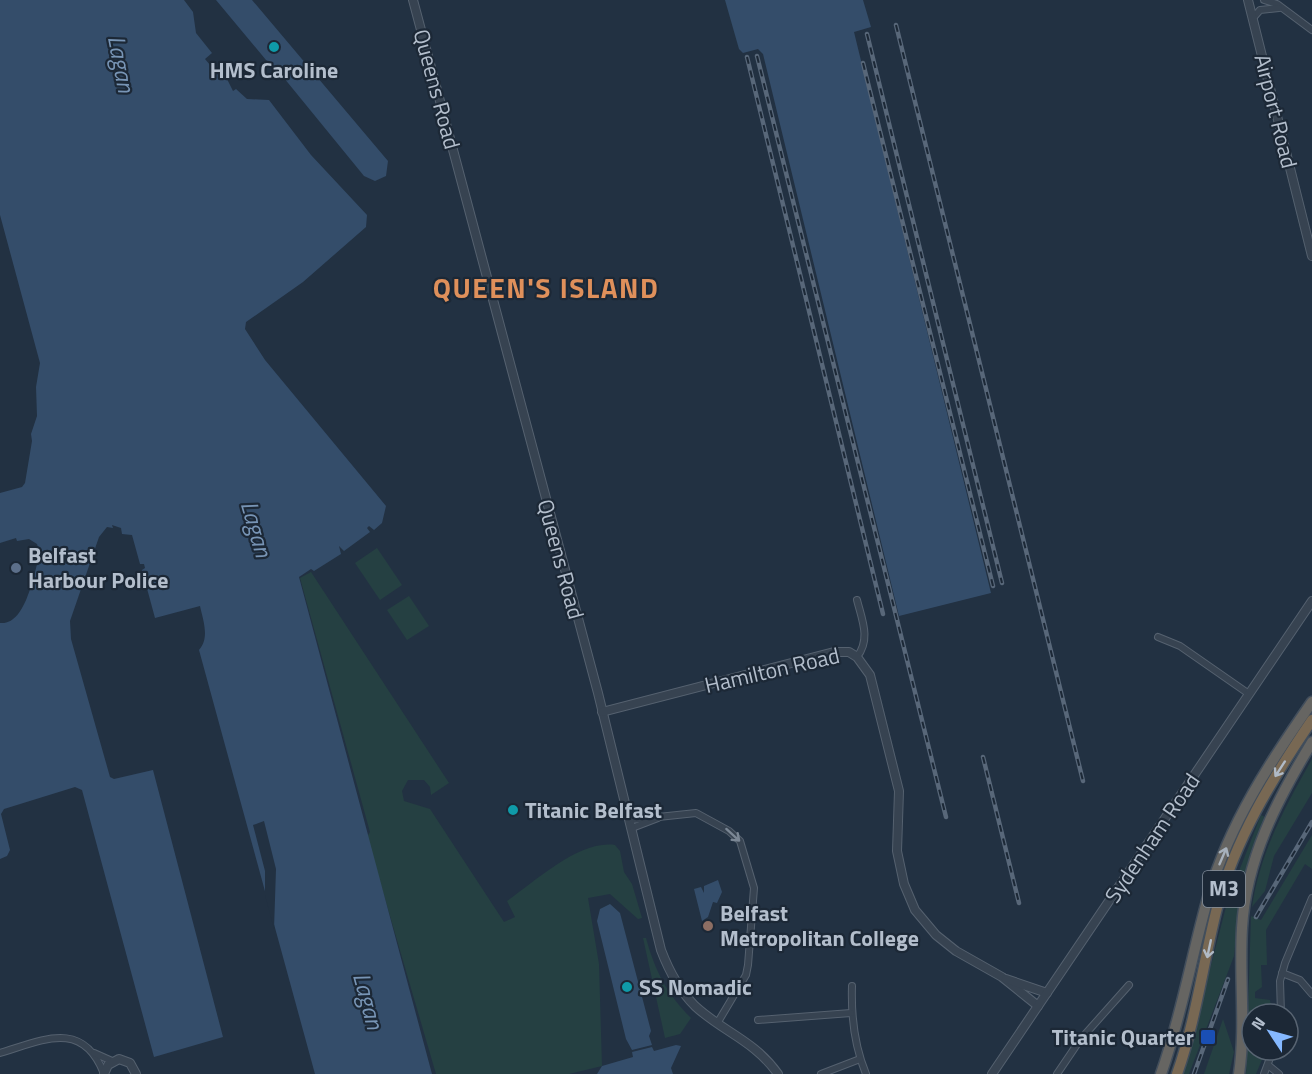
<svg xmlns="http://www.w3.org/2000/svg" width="1312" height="1074" font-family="'Titillium Web',sans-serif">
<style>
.green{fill:#254042}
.water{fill:#344d6a}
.pier{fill:#223142}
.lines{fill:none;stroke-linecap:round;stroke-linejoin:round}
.minor-casing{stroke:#55616f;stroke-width:8}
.tertiary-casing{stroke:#55616f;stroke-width:10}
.trunk-casing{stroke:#424e5c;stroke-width:13}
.motorway-casing{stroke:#424e5c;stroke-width:13}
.minor{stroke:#374351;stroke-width:6}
.tertiary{stroke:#374351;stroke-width:8}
.trunk{stroke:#666562;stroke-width:10}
.motorway{stroke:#786853;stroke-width:10}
.rail-casing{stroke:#586779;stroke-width:4.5}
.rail{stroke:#1c2836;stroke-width:2;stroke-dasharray:7;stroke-linecap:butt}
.oneway{stroke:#b0bac6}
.oneway2{stroke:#7b8795}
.oneway3{stroke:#a7b1bc}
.culture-dot{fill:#0f9aa8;stroke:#1c2836;stroke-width:2}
.service-dot{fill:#5c6f8a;stroke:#1c2836;stroke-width:2}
.education-dot{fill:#8d6e63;stroke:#1c2836;stroke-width:2}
.transit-dot{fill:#1a4fb4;stroke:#1c2836;stroke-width:2}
.labels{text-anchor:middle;stroke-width:4.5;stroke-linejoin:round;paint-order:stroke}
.shield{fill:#1c2836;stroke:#86919f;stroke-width:1.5}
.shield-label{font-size:21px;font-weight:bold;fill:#b3becc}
.poi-label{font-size:22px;font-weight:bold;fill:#b3becc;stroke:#1c2836;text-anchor:start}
.street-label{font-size:22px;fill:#b3becc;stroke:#1c2836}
.water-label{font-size:24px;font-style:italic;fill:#7895b6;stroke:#1c2836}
.district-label{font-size:28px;font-weight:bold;letter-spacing:1.5px;fill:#df905b;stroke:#1c2836}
</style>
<rect width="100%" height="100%" fill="#223142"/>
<!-- green -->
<g class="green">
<path d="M377,548L402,585L380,600L355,563Z"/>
<path d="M311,572L449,783L431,795L430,787L424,780H408L402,791L404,801L430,809L504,922L515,917L507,901C536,881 579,840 615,845L620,851L624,872L632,884L642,918L638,919L610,894L588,898L599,964L602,1066L569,1074H436L367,837L370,832L300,578Z"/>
<path d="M409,596L429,626L407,640L387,610Z"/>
<path d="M1312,759V793L1274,856L1265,891L1252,907C1260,852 1285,807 1312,759Z"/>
<path d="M1261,815L1265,817L1251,851L1240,894L1234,956L1189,1074H1183L1228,899Z"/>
<path d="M1312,835V869L1305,864L1266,930L1267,965H1261L1262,987L1255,992V998L1270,1000L1272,1014H1252V1050H1266L1256,1074H1246L1251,916L1261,920Z"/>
<path d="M643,938H646C655,971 667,994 691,1018L680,1034L665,1038Z"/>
<path d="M1223,1019L1234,1052L1229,1074H1204Z"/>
</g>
<!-- water -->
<g class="water">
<path d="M0,0H184L193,12L196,33L212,53L205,59L221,78L225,75L233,91L236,89L247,99L269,100L311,155L367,215L366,227L303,282L246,322L245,329L265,360L386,506L382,523L374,530L369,526L367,528L370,532L344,551L339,546L341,554L314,571L311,569L299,577L432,1074H315L199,650C210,638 203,620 200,606L155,618L142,570L145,568L144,564H140L132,535L122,534L121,528L112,525L113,528L107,527L99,537L70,621L71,639L110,777L114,779L153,770L223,1037L154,1057L82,790L75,787L4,809L1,814L10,850L7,856L0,859V623C26,626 34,573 40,553L37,544L29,539L17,541L16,538L0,543V493L22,487L25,483L32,441L31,434L37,416L36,387L40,363L0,215Z"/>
<path d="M216,0H252L388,161L386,176L375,181L364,176L275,67L266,60Z"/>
<path d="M725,0H863L871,27L854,32L991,593L899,616L763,54L758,49L743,53L739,49Z"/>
<path d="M718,880L722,892L717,903L713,902L708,917L702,921L694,889L701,887L704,893V886Z"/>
<path d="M610,904L620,913L651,1031L649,1036L652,1045L632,1050L626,1039L597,921L600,909Z"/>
<path d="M676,1045L681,1046L671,1068L673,1074H597L602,1066L633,1057L632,1052L652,1047L654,1051Z"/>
</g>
<!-- pier -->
<path class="pier" d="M264,821L276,869L274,929L265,895V871L253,825Z"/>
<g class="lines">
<defs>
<g id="minor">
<path d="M1264,0L1277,4L1312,30"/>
<path d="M1253,18L1260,10L1279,8"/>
<path d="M1158,637L1180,646L1249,694"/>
<path d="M857,657C871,639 862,620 857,600"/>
<path d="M630,820L696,813L729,831L740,841L754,888L748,965L746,975L718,1022"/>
<path d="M632,828L658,818"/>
<path d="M1282,973L1300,980L1312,994"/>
<path d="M852,986C851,1017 854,1045 866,1074"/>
<path d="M1281,1014L1280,981L1285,963L1312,898"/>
<path d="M758,1020L851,1013"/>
<path d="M0,1053C43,1040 83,1019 104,1074"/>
<path d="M94,1053L112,1061"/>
<path d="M1268,1065L1279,1074"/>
<path d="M821,1074L860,1059"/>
<path d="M1057,1074L1080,1040L1129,985"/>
<path d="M1264,1074L1273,1050"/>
</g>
<g id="tertiary">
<path d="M413,0L598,693L661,950C669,971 679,990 695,1006C723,1032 754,1040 778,1074"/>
<path d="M1248,0L1312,256"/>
<path d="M602,712L834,652H849L857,657L870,675L899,791L897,851L904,884L915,910L936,935L956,951L1002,977L1038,1006"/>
<path d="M1006,979L1047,993"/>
<path d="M104,1074L108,1065L119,1059L130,1063L136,1074"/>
<path d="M992,1074L1312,601"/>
</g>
<g id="trunk">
<path d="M1161,1074C1182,1015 1192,953 1209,894C1230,823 1270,762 1312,702"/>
<path d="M1239,1074C1246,1026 1239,976 1242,928C1246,859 1277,800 1312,742"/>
</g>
<path id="motorway" d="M1177,1074C1196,1020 1203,963 1217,908C1235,839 1272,779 1312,720"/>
</defs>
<!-- minor casing -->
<use href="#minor" class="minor-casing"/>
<!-- tertiary casing -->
<use href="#tertiary" class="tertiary-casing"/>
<!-- trunk casing -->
<use href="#trunk" class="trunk-casing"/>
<!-- motorway casing -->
<use href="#motorway" class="motorway-casing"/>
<!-- minor -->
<use href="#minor" class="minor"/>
<!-- tertiary -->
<use href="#tertiary" class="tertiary"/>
<!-- trunk -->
<use href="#trunk" class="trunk"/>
<!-- motorway -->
<use href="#motorway" class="motorway"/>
<defs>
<g id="rail">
<path d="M896,25L1083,781"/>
<path d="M867,34L1002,583"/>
<path d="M757,56L946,817"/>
<path d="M747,57L883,614"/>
<path d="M863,63L993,586"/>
<path d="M983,757L1019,903"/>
<path d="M1256,917L1312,822"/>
<path d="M1194,1074L1228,979"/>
</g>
</defs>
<!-- rail casing -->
<use href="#rail" class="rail-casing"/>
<!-- rail -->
<use href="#rail" class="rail"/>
</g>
<!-- one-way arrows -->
<defs><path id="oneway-shaft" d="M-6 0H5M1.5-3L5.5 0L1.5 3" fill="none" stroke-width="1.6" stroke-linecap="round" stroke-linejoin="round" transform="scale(1.5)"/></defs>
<g class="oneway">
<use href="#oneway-shaft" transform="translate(1280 769) rotate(123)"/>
<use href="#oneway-shaft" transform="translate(1209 949) rotate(102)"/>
</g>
<use class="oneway2" href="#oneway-shaft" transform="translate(733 835) rotate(42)"/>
<use class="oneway3" href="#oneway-shaft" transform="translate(1223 856) rotate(-67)"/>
<!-- markers -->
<g class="culture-dot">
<circle cx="274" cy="47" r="6"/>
<circle cx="513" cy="810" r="6"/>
<circle cx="627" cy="987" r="6"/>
</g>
<circle class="service-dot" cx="16" cy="568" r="6"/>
<circle class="education-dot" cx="708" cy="926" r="6"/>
<rect class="transit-dot" x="1200" y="1029" width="16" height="16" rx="3"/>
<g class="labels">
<!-- shield labels -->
<rect class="shield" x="1203" y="871" width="42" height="36" rx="4.5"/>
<g class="shield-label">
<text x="1224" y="896">M3</text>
</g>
<!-- poi labels -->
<g class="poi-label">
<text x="274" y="78" text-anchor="middle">HMS Caroline</text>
<text x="28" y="563">Belfast<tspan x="28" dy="25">Harbour Police</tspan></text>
<text x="525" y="818">Titanic Belfast</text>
<text x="720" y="921">Belfast<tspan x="720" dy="25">Metropolitan College</tspan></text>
<text x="639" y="995">SS Nomadic</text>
<text x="1194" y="1045" text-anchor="end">Titanic Quarter</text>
</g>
<!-- street labels -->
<g class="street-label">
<text transform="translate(437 89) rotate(75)" y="8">Queens Road</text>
<text transform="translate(1276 111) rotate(76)" y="8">Airport Road</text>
<text transform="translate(561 559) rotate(75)" y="8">Queens Road</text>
<text transform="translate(772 670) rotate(-13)" y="8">Hamilton Road</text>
<text transform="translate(1152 838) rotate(-56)" y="8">Sydenham Road</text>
</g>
<!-- water labels -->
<g class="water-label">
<text transform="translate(121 64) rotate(79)" y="8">Lagan</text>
<text transform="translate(256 529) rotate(74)" y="8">Lagan</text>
<text transform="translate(368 1001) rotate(75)" y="8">Lagan</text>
</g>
<!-- district labels -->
<g class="district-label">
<text x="546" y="298">QUEEN'S ISLAND</text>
</g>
</g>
<!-- north arrow -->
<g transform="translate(1270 1032) rotate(306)"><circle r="28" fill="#1c2836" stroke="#586472" stroke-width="1.5"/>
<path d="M0-4.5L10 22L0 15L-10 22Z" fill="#85b8ff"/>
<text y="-9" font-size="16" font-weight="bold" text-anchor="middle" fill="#b3becc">N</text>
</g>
</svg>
